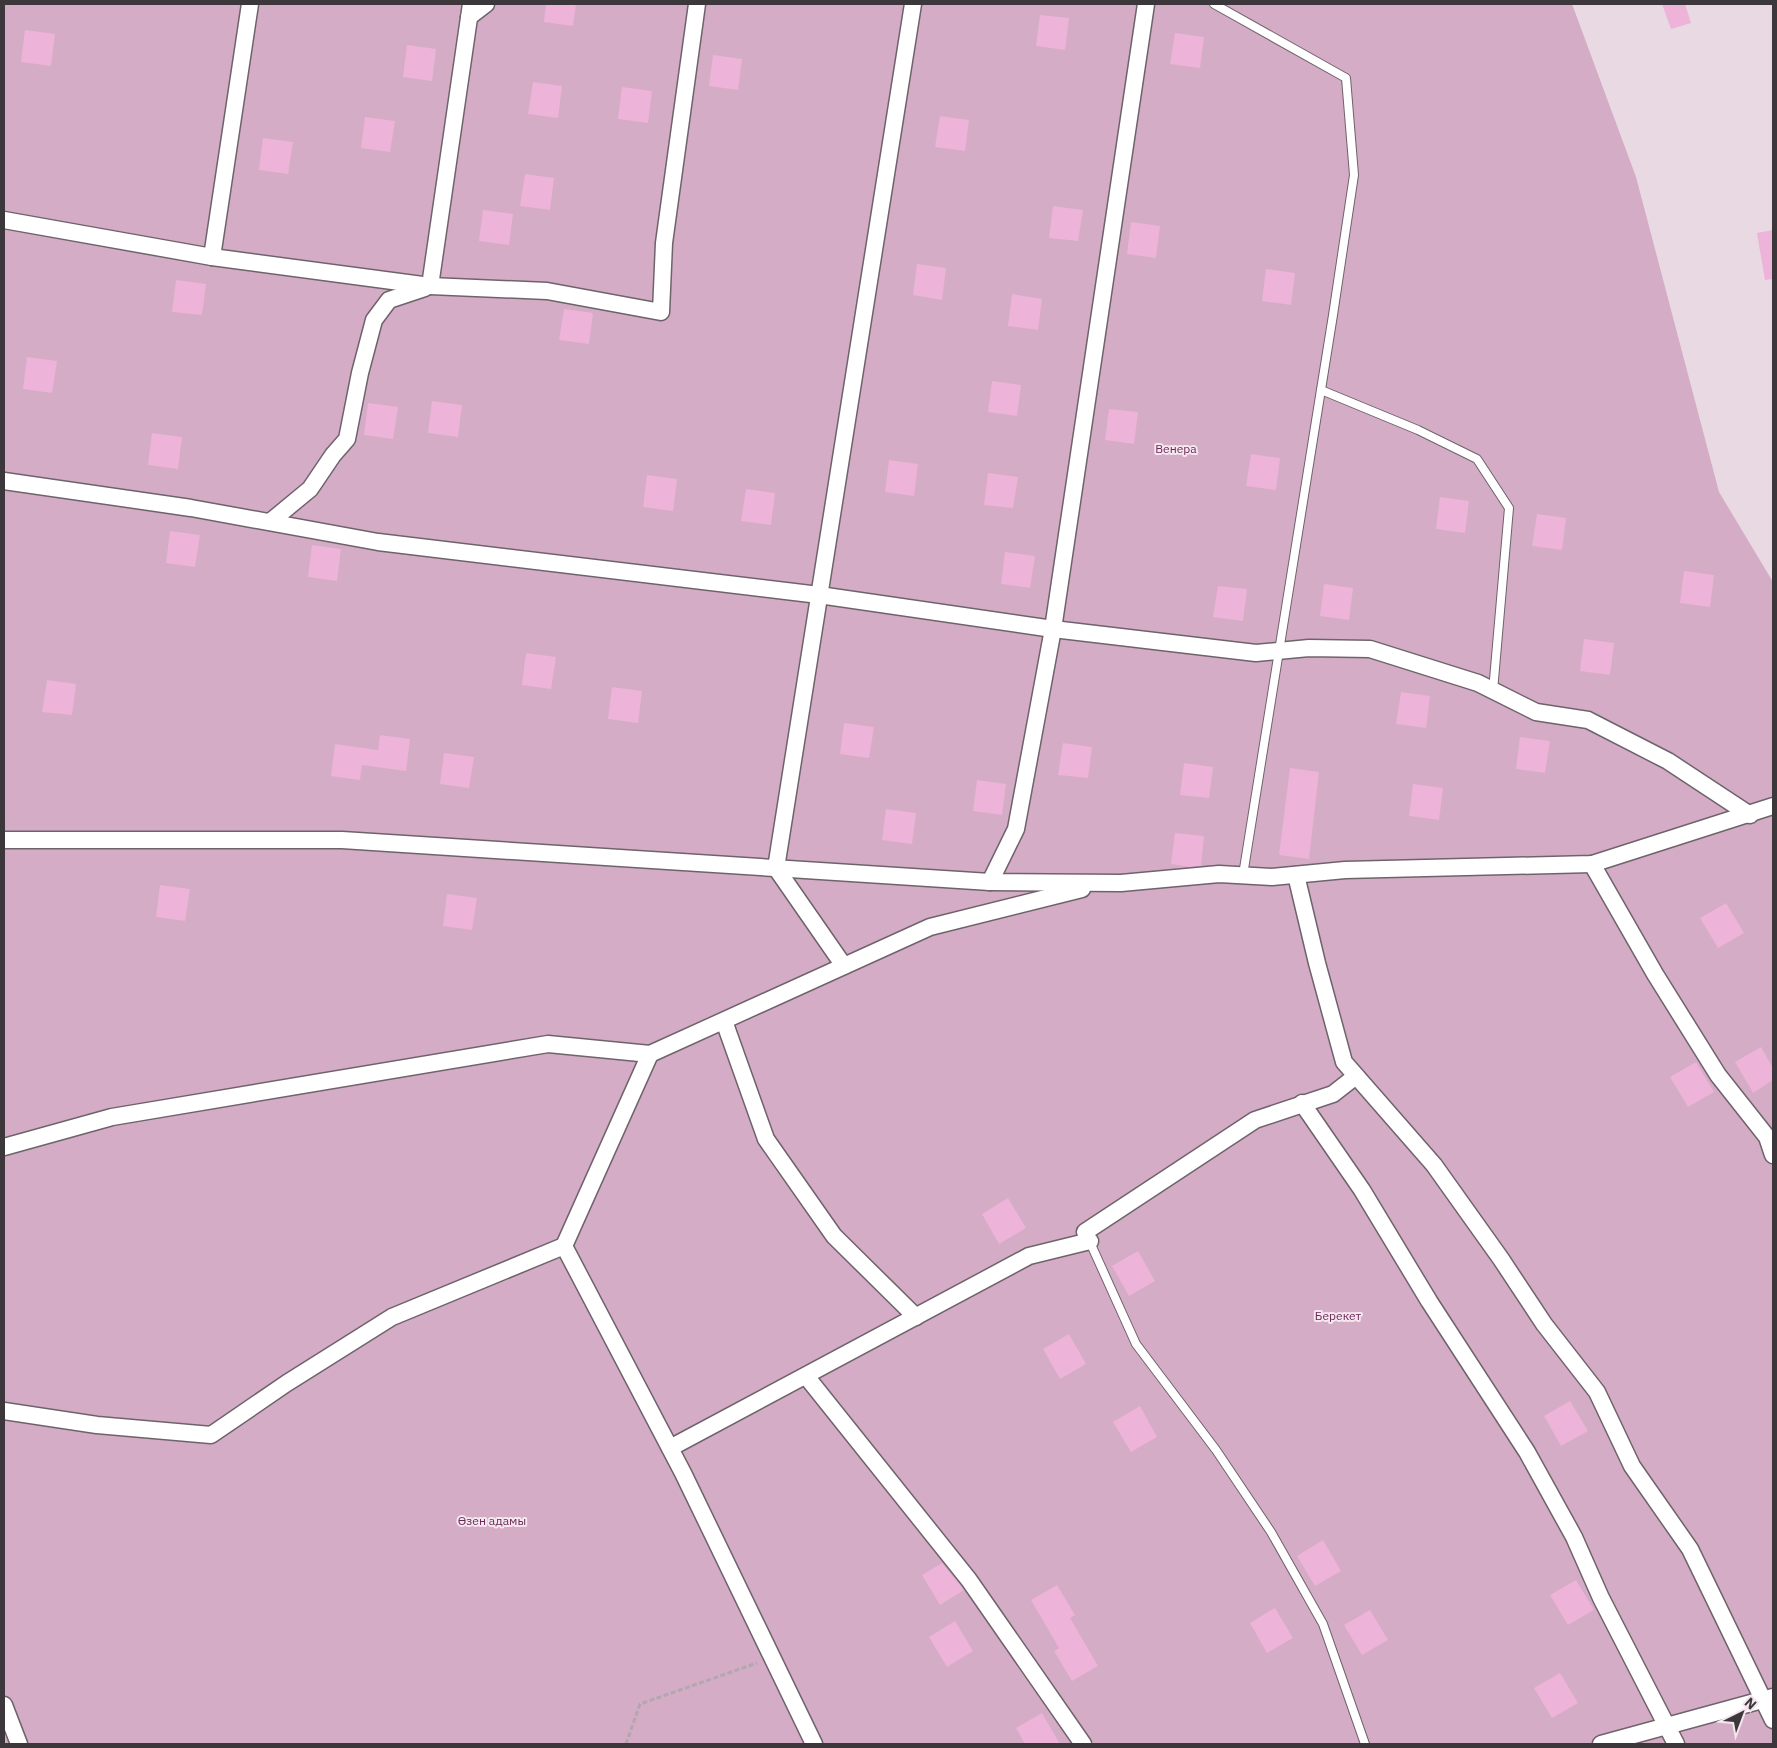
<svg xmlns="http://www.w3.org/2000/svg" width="1777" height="1748" font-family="'IBM Plex Sans',sans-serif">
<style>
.green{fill:#d4acc5}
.building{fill:#edb3d8}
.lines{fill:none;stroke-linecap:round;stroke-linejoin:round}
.lane-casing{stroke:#6f636b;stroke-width:10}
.street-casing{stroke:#6f636b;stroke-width:19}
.path{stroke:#b3a7ae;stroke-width:3;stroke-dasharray:5 2.5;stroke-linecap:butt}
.lane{stroke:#fff;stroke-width:8}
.street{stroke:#fff;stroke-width:16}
.labels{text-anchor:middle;stroke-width:4;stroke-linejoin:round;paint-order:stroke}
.park-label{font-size:12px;fill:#6b2958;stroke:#f5e6ef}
</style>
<rect width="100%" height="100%" fill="#e8d9e2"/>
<!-- green -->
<path class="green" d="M4,4H1572L1636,177L1719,492L1773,582V1744H4Z"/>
<!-- building -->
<g class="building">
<path d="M546,4H576L573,26L544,22Z"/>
<path d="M1662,4H1685L1691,23L1671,29Z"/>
<path d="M1040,15L1069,18L1065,50L1036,46Z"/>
<path d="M25,30L55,34L51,66L21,62Z"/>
<path d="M1175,33L1204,37L1200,68L1170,64Z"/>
<path d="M407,45L436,49L432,81L403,77Z"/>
<path d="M713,55L742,59L738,90L709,86Z"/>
<path d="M533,82L562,86L558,118L528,114Z"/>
<path d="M622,87L652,91L648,123L618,119Z"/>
<path d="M940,116L969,120L965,151L935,147Z"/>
<path d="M365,117L395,121L390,152L361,148Z"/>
<path d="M263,138L293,142L288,174L259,170Z"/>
<path d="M525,174L554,178L550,210L520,206Z"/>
<path d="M1053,206L1083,210L1078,241L1049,238Z"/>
<path d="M483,210L513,214L509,245L479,241Z"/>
<path d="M1131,222L1160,226L1156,258L1127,254Z"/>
<path d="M1773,230V279L1765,280L1757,233Z"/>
<path d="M917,264L946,268L942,300L913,295Z"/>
<path d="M1266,269L1295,273L1291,305L1262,301Z"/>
<path d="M176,280L206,284L202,315L172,312Z"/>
<path d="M1012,294L1042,299L1038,330L1008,326Z"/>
<path d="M564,309L593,313L589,344L559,340Z"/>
<path d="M27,357L57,361L52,393L23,389Z"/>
<path d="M992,381L1021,385L1017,416L988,412Z"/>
<path d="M432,401L462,405L458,437L428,433Z"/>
<path d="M368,403L398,407L393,439L364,435Z"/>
<path d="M1109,409L1138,412L1134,444L1105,440Z"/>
<path d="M152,433L182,437L178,469L148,465Z"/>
<path d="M1251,454L1280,458L1276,490L1246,486Z"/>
<path d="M889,460L918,464L914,496L885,492Z"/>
<path d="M988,473L1018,477L1013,508L984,505Z"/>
<path d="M647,475L677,479L673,511L643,507Z"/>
<path d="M746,489L775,493L771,525L741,521Z"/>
<path d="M1440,497L1469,501L1465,533L1436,529Z"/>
<path d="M1537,514L1566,518L1562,550L1532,546Z"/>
<path d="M170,531L200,535L195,567L166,563Z"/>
<path d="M312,545L341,549L337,581L308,577Z"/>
<path d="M1005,552L1035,556L1030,588L1001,584Z"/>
<path d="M1684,571L1714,575L1710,607L1680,603Z"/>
<path d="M1324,584L1353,588L1349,620L1320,616Z"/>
<path d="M1218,586L1247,589L1243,621L1213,617Z"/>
<path d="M1584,639L1614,643L1610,675L1580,671Z"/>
<path d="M526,653L556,657L551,689L522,685Z"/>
<path d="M47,680L76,684L72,715L42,712Z"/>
<path d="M612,687L642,691L638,723L608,719Z"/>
<path d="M1401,692L1430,696L1426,728L1396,724Z"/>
<path d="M844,723L874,727L869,758L840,754Z"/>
<path d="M380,735L410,739L406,771L362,765L360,780L331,776L335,744L378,750Z"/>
<path d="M1520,737L1550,741L1545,773L1516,769Z"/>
<path d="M1063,743L1092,747L1088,778L1058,775Z"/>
<path d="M444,753L474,757L469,788L440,784Z"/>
<path d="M1184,763L1213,767L1209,798L1180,795Z"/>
<path d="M1290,768L1319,772L1309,859L1279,855Z"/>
<path d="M977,780L1006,784L1002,815L973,811Z"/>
<path d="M1413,784L1443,788L1439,820L1409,816Z"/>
<path d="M886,809L916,813L912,844L882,840Z"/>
<path d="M1175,833L1204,836L1201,866L1190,867L1171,864Z"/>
<path d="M160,885L190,889L185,921L156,917Z"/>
<path d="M447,894L477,898L472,930L443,926Z"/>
<path d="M1726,903L1744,933L1718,948L1700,918Z"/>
<path d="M1761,1047L1773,1068V1080L1753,1093L1735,1062Z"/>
<path d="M1696,1062L1714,1092L1688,1107L1670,1077Z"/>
<path d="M1008,1198L1026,1228L999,1244L982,1214Z"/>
<path d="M1138,1251L1155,1281L1129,1296L1112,1266Z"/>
<path d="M1069,1334L1086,1364L1060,1379L1043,1349Z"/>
<path d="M1570,1401L1588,1431L1561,1446L1544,1416Z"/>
<path d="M1140,1406L1157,1437L1131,1452L1113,1422Z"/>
<path d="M1323,1540L1341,1571L1315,1586L1297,1556Z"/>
<path d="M942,1563L964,1590L940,1605L922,1575Z"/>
<path d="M1576,1580L1594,1610L1568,1625L1550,1595Z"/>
<path d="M1057,1585L1075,1615L1070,1618L1098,1666L1072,1681L1054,1651L1059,1648L1031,1600Z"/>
<path d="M1275,1608L1293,1638L1267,1653L1250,1623Z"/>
<path d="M1370,1610L1388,1640L1362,1655L1344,1625Z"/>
<path d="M955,1621L973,1651L947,1667L929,1637Z"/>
<path d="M1560,1673L1578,1703L1552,1718L1534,1688Z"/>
<path d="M1042,1713L1060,1744H1025L1016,1728Z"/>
</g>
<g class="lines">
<defs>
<g id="lane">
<path d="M1214,4L1346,78L1354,175L1333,315L1243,875"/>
<path d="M1321,390L1418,430L1477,459L1509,508L1493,691"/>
<path d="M1089,1240L1136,1344L1216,1450L1271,1532L1323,1624L1365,1744"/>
</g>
<g id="street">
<path d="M469,17L486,4"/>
<path d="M4,220L212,257L430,286L547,291L661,312L664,243L697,4"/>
<path d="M212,257L250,4"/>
<path d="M430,286L471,4"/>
<path d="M4,481L191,508L378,542L819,595L1053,629L1256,653L1309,648L1370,649L1478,683L1536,712L1588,720L1668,761L1750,815"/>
<path d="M270,522L310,489L333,455L347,439L360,373L374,320L389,300L425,288"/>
<path d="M4,840H342L990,882L1121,883L1219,874L1272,877L1345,870L1592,864L1773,806"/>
<path d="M1592,864L1655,974L1718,1075L1767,1137L1773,1155"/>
<path d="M1296,875L1317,963L1344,1062L1434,1165L1501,1259L1544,1324L1597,1392L1632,1466L1690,1549L1773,1720"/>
<path d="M990,882L1016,829L1053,629L1146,4"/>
<path d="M844,966L776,868L913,4"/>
<path d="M724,1021L766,1139L834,1236L916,1317"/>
<path d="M1302,1103L1362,1190L1429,1301L1527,1452L1574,1537L1601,1598L1676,1744"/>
<path d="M4,1147L112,1117L548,1044L650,1054"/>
<path d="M1085,1232L1255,1120L1333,1094L1356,1076"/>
<path d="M564,1246L683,1473L814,1744"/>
<path d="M806,1376L969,1580L1083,1744"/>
<path d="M4,1411L97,1425L211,1435L287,1383L392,1317L564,1246L650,1054L930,927L1082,889"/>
<path d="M670,1448L1029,1256L1090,1241"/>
<path d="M4,1705L19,1744"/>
<path d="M1601,1744L1773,1697"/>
</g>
</defs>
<!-- lane casing -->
<use href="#lane" class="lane-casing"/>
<!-- street casing -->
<use href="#street" class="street-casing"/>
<!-- path -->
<path class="path" d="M626,1744L640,1704L757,1663"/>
<!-- lane -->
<use href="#lane" class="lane"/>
<!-- street -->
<use href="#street" class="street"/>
</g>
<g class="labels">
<!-- park labels -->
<g class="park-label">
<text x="1176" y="453">Венера</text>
<text x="1338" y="1320">Берекет</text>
<text x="492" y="1525">Өзен адамы</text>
</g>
</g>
<!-- border -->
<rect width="1777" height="1748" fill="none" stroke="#3c373a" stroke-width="10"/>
<!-- north arrow -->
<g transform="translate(1742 1713) rotate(42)" stroke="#f5e6ef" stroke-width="4" paint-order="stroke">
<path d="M0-4L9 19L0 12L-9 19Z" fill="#3c373a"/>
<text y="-8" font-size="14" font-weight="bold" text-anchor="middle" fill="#3c373a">N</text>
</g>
</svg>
